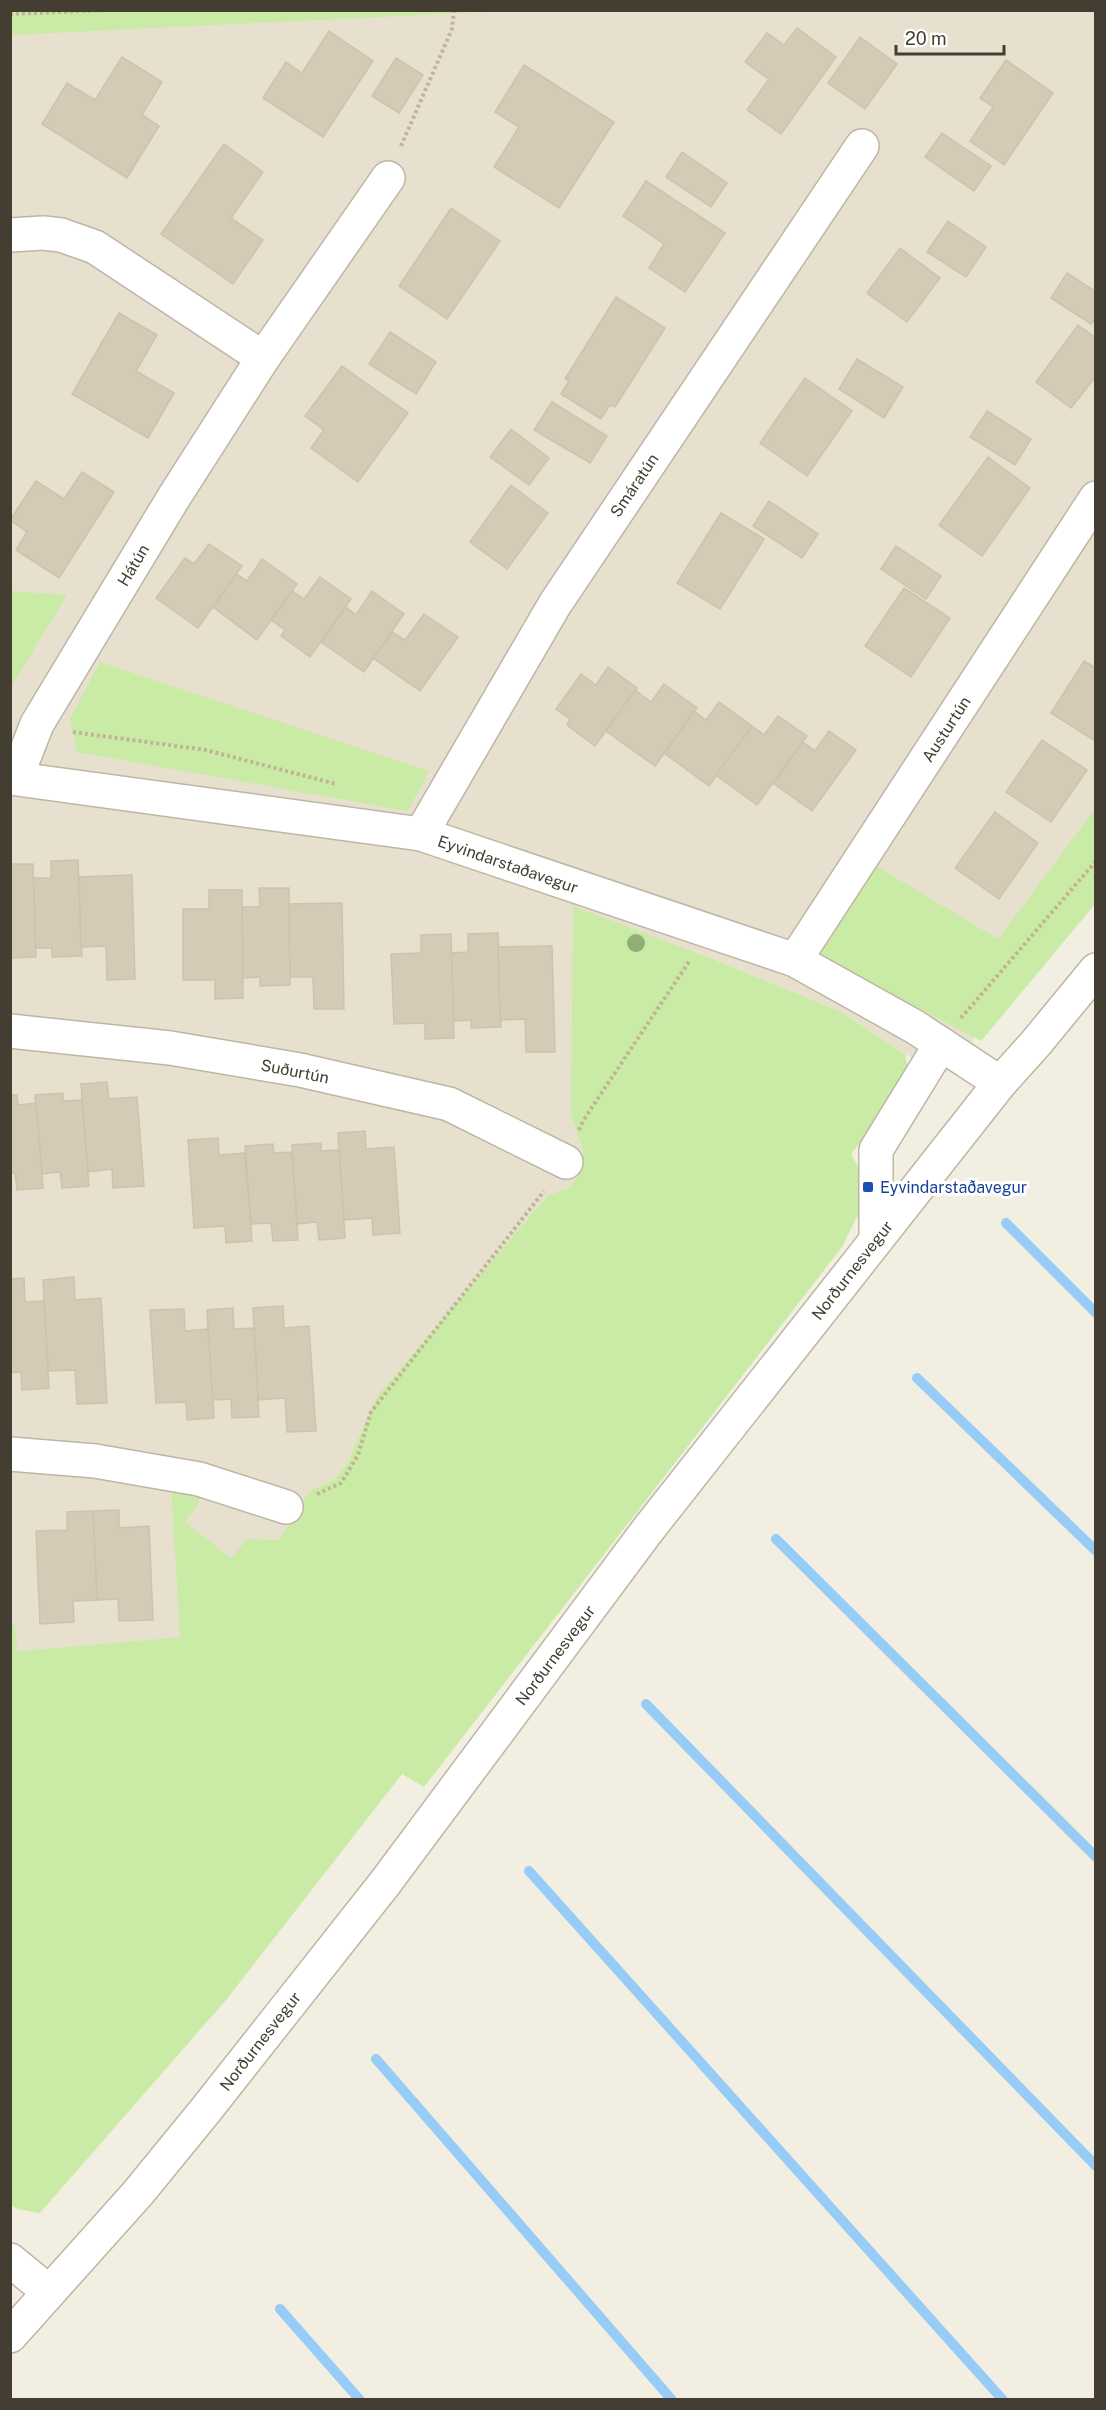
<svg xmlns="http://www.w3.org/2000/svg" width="1106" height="2410" font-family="'Public Sans',sans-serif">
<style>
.residential{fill:#e7e0cf}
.green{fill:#c9eba6}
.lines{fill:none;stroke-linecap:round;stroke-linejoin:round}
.stream{stroke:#97ccf6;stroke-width:10}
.building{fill:#d4cab6;stroke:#d0c2a9;stroke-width:1.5}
.minor-casing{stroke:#beb6a4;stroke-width:36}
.path{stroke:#c2b394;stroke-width:4;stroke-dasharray:3 3;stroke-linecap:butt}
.minor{stroke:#fff;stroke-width:33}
.tree{fill:#91ae78}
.transit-dot{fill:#1a4fb4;stroke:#fff;stroke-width:2}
.labels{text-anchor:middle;stroke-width:6;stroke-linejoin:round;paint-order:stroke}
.street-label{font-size:16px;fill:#443e32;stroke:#fff}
.transit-label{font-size:16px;fill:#164399;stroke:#fff;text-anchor:start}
</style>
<rect width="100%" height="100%" fill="#f3eee2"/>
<!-- residential -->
<path class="residential" d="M11,11H1095V893L946,1073L905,1054L839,1011L715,960L571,1115L583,1150L579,1174L569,1188L548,1195L377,1396L347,1464L333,1480L309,1491L279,1540L181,1637L18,1651L14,1625H11Z"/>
<!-- green -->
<g class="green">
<path d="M11,10H503V11L11,35Z"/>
<path d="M11,591L67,595L11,687L10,591Z"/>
<path d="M100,662L429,771L408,811L77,752L70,719Z"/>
<path d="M1095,809V904L981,1041L815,954L873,864L998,939Z"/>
<path d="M573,906L715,960L839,1011L905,1054L909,1077L851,1154L861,1172L859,1213L842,1247L424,1787L402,1774L226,2000L40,2213L17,2209L11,2205V1625L14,1624L18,1651L180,1637L171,1486L199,1493V1503L185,1522L231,1558L247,1539L279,1540L309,1491L333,1480L347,1464L377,1396L548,1195L569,1188L579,1174L583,1150L571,1115Z"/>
</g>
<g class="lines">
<!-- stream -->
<g class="stream">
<path d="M1006,1223L1096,1313"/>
<path d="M917,1378L1096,1551"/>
<path d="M776,1539L1096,1857"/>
<path d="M646,1704L1096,2166"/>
<path d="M529,1871L1003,2400"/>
<path d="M376,2059L672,2400"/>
<path d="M280,2309L360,2400"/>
</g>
</g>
<!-- building -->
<g class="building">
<path d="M797,28L836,57L781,134L747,110L769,79L745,62L767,33L784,45Z"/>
<path d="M329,31L373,61L323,137L263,98L286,62L302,73Z"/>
<path d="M860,37L897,64L865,109L828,83Z"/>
<path d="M122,57L162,82L142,115L159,126L127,178L42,124L67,83L95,100Z"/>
<path d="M396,58L423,75L399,113L372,96Z"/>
<path d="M1006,60L1053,93L1004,165L970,141L993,107L980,98Z"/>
<path d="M524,65L614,122L559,208L494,167L519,127L495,112Z"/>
<path d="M942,133L991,166L974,191L925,157Z"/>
<path d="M224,144L263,172L231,218L263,240L233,284L161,234Z"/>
<path d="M682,152L727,183L711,207L666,177Z"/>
<path d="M646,181L725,233L685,292L649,268L664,244L623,216Z"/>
<path d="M451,208L500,241L447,319L399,286Z"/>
<path d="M948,221L986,247L966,277L927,252Z"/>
<path d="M900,248L940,278L907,322L867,293Z"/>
<path d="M1067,273L1096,292V318L1091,324L1051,298Z"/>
<path d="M616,297L665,328L615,407L610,405L601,419L561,394L569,381L565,379Z"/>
<path d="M119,313L157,335L136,371L174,393L148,438L72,394Z"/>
<path d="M1078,325L1096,338V376L1071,408L1036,382Z"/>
<path d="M390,332L436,362L416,394L369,364Z"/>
<path d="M857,359L903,387L884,418L839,389Z"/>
<path d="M342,366L408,413L358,482L311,448L324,430L305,416Z"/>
<path d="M805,378L852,411L807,476L760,443Z"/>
<path d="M552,402L607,436L590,463L534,430Z"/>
<path d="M987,411L1031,439L1015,465L970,437Z"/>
<path d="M511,429L549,458L529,485L490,457Z"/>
<path d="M988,457L1030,488L982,556L939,525Z"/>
<path d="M82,472L114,492L59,578L16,550L27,532L10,520L36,481L64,499Z"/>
<path d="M511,485L548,513L507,569L470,542Z"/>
<path d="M769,501L818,534L802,558L753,526Z"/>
<path d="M721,513L764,539L720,609L677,583Z"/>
<path d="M209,544L242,566L198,628L156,598L185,558L194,564Z"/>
<path d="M896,546L941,576L926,599L881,569Z"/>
<path d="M262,559L297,584L257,640L213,607L236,574L247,581Z"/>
<path d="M320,577L351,599L310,657L281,636L285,630L271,620L292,591L304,599Z"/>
<path d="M904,588L950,618L911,677L865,646Z"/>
<path d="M372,591L404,614L364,672L321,642L346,607L356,615Z"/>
<path d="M424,614L458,637L420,691L373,658L392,632L405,640Z"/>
<path d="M1084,661L1096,668L1095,741L1051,713Z"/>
<path d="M608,667L637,688L595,746L567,725L570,719L556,709L581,674L596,685Z"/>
<path d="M664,684L697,708L655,766L606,731L635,690L651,702Z"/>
<path d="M719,702L752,726L709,786L664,753L694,711L706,720Z"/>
<path d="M778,716L807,736L757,805L716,775L752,726L764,735Z"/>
<path d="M829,731L856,750L812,811L773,783L803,742L815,751Z"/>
<path d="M1042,740L1087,770L1051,822L1006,792Z"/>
<path d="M995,812L1038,843L999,899L955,868Z"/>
<path d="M78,860L82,956L52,957V948H35L33,878H51V861Z"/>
<path d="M10,864H33L36,957L10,958Z"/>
<path d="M132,875L135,979L107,980L106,946L81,947L79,877Z"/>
<path d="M259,888H289L290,985L260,986V977L242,978V907H260Z"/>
<path d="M209,890H242L243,998L215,999V980H183V909H209Z"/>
<path d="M342,903L344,1009H314L313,977H290L289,904Z"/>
<path d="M498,933L501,1027L471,1028V1020L453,1021L451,953L468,952V934Z"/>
<path d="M451,934L454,1038L425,1039V1023L394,1024L391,954L421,953V935Z"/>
<path d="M552,946L555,1052H526L525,1019L500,1020L498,947Z"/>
<path d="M107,1082L109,1099L137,1097L144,1186L113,1188L112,1169L88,1172L81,1084Z"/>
<path d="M63,1093V1101L82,1100L89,1186L62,1188L60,1172L42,1174L35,1095Z"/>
<path d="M10,1095H17L18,1105L36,1103L43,1188L17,1190L15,1173H10Z"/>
<path d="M365,1131L366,1149L394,1147L400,1233L373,1235L372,1218L344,1220L338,1133Z"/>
<path d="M218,1138L219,1155L245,1153L252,1241L226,1243L225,1226L194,1228L188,1140Z"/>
<path d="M321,1143V1151L339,1150L345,1238L319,1240L317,1222L297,1224L292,1145Z"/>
<path d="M273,1144L274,1153L292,1152L298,1240L273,1241L271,1223L251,1224L245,1146Z"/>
<path d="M74,1277L75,1300L101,1298L107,1403L77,1404L75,1370L48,1371L43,1280Z"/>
<path d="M24,1278L25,1302L44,1301L49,1388L22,1390L21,1372L10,1373V1279Z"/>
<path d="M283,1306L284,1328L309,1326L316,1431L287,1432L285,1398L258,1400L253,1308Z"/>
<path d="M233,1308L234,1329L254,1328L259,1417L232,1418L231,1399L212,1400L207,1310Z"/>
<path d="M184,1309L185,1331L208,1329L214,1418L187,1420L186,1402L156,1403L150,1310Z"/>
<path d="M119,1510V1528L149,1526L153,1620L119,1621L118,1599L97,1600L93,1511Z"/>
<path d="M93,1511L97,1600L73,1601L74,1622L40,1624L36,1531L67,1530V1512Z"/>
</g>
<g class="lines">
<defs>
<g id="minor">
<path d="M10,235L43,233L61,235L95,247L263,358"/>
<path d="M10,778L421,834L795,960L915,1027L1000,1083"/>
<path d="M16,778L37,724L174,497L263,358L388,178"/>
<path d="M421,834L555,604L862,146"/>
<path d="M795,960L1096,498"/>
<path d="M10,1031L170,1048L300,1070L449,1104L566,1162"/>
<path d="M876,1239V1150L941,1044"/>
<path d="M10,1454L95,1461L199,1479L286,1507"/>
<path d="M10,2260L49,2292"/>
<path d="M10,2336L138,2193L205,2111L385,1883L647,1531L1000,1083L1036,1043L1096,970"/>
</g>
</defs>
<!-- minor casing -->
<use href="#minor" class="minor-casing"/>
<!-- path -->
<g class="path">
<path d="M10,14L106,10"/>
<path d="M401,146L452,29L454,10"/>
<path d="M73,732L206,750L336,784"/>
<path d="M961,1018L1096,861"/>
<path d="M579,1130L583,1121L690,960"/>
<path d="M317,1494L341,1483L358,1455L371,1412L544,1191"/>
</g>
<!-- minor -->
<use href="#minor" class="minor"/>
</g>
<!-- trees -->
<circle class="tree" cx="636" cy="943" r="9"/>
<!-- markers -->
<rect class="transit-dot" x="862" y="1181" width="12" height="12" rx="3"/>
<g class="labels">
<!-- street labels -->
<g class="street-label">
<text transform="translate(634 485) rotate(-56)" y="6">Smáratún</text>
<text transform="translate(133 565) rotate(-59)" y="6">Hátún</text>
<text transform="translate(946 729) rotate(-57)" y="6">Austurtún</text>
<text transform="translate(508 864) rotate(19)" y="6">Eyvindarstaðavegur</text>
<text transform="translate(295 1071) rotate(11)" y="6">Suðurtún</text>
<text transform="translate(852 1270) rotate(-52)" y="6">Norðurnesvegur</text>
<text transform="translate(555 1655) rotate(-53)" y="6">Norðurnesvegur</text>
<text transform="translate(260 2041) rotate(-52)" y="6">Norðurnesvegur</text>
</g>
<!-- transit labels -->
<g class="transit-label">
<text x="880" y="1193">Eyvindarstaðavegur</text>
</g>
</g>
<!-- border -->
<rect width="1106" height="2410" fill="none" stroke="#443e32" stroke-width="24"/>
<!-- scale -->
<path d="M896 45v9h108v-9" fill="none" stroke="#443e32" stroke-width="3"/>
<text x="905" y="45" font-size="18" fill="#443e32" stroke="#ffffff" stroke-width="4.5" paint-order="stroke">20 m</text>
</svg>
